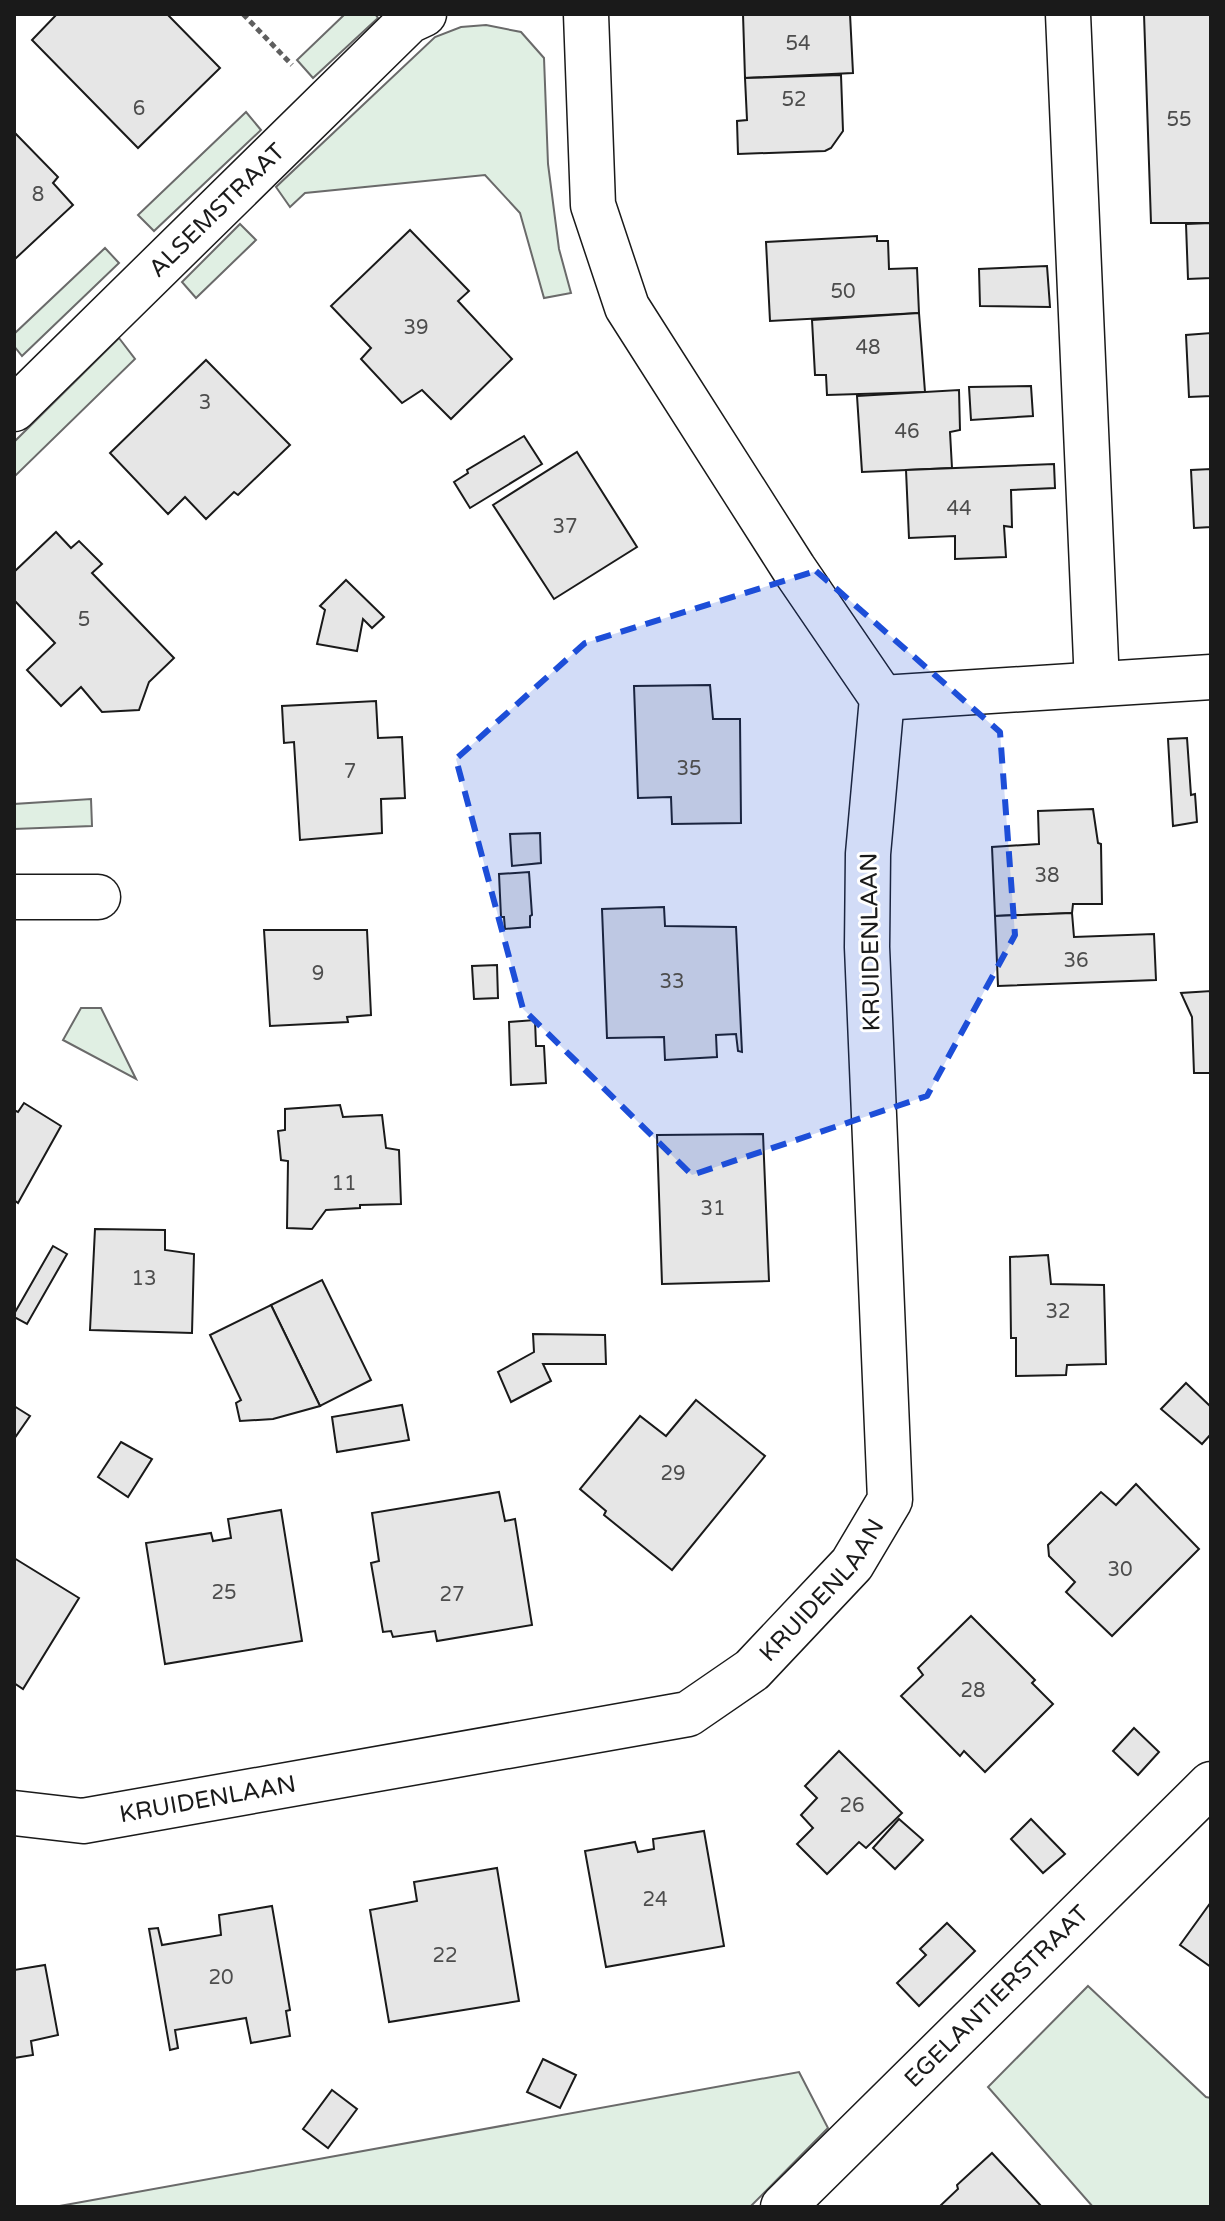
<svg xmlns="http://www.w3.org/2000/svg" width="1225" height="2221" font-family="'Varela Round',sans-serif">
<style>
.green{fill:#e0efe3;stroke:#6a6a6a;stroke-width:2}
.building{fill:#e6e6e6;stroke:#1a1a1a;stroke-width:2}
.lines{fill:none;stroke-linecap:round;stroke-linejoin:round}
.minor-casing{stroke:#1a1a1a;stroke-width:47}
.path{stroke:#5f5f5f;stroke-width:5;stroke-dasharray:6 4;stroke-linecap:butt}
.minor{stroke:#fff;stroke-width:44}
.marked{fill:#1d4ed8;fill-opacity:0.2;stroke:#1d4ed8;stroke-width:6;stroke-dasharray:16 10;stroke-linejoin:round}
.labels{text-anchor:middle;stroke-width:6;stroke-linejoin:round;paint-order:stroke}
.number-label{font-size:20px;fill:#4d4d4d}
.street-label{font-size:24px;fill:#1a1a1a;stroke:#fff}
</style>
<rect width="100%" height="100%" fill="#fff"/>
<!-- green -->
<g class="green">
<path d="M345,14H375L378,18L313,78L297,60Z"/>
<path d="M486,25L521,32L544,58L548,164L559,249L571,293L544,298L520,213L485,175L305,193L290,207L276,187L435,37L461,27Z"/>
<path d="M246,112L261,130L154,231L138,215Z"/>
<path d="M240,224L256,240L196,298L182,282Z"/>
<path d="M105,248L119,263L22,356L14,346V334Z"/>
<path d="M119,338L135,359L14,477V442Z"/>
<path d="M91,799L92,826L14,829V804Z"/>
<path d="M81,1008H101L136,1079L63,1040Z"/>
<path d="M1088,1986L1206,2097L1211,2098V2207H1093L988,2087Z"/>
<path d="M799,2072L828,2128L750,2207H54Z"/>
</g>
<!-- building -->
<g class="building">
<path d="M57,14H167L220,68L138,148L32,40Z"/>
<path d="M743,14H850L853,73L745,78Z"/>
<path d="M1144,14H1211V223H1151Z"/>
<path d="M841,75L843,131L831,148L825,151L738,154L737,121L747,120L745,78Z"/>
<path d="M14,132L58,177L53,183L73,205L15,259Z"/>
<path d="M1211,223V278L1188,279L1186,224Z"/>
<path d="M410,230L469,291L458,301L512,359L451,419L422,390L402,403L361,359L371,348L331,306Z"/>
<path d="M877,236V241H888L889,269L917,268L919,313L770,321L766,242Z"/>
<path d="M1047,266L1050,307L980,306L979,269Z"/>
<path d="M919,313L925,392L827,395L826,375H815L812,320Z"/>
<path d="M1211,333V396L1189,397L1186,335Z"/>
<path d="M206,360L290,445L238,495L234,492L206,519L185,497L168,514L110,453Z"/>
<path d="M1031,386L1033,416L971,420L969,387Z"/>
<path d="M959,390L960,430L950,432L952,468L862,472L857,396Z"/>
<path d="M524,436L542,464L470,508L454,482L468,473L467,470Z"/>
<path d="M577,452L637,547L554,599L493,505Z"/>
<path d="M1054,464L1055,488L1011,490L1012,527L1004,526L1006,557L955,559V536L909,538L906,470Z"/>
<path d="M1211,469V527L1194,528L1191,470Z"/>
<path d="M56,532L71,548L79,541L102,564L92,573L174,658L149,682L139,710L102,712L81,687L61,706L27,670L55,643L14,600V572Z"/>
<path d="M346,580L384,617L372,628L363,619L357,651L317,644L325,610L320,606Z"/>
<path d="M710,685L713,719H740L741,823L672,824L671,797L638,798L634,686Z"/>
<path d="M376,701L378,738L402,737L405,798L381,799L382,833L300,840L294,742L284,743L282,706Z"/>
<path d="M1187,738L1191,795L1195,794L1197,822L1173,826L1168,739Z"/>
<path d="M1093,809L1098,843L1101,844L1102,904H1073L1072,913L995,916L992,847L1039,844L1038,811Z"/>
<path d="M540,833L541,863L512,866L510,834Z"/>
<path d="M529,872L532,915L530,916V927L505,929L504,917H501L499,874Z"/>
<path d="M664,907L665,926L736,927L742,1052L738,1051L736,1034L716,1035L717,1057L665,1060L664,1037L607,1038L602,909Z"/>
<path d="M1072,913L1074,937L1154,934L1156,980L998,986L995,916Z"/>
<path d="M264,930H367L371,1015L347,1017L348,1022L270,1026Z"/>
<path d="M497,965L498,998L474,999L472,966Z"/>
<path d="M1211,991V1073H1194L1192,1017L1181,993Z"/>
<path d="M535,1020L536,1046H544L546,1083L511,1085L509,1022Z"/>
<path d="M24,1103L61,1126L18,1203L14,1200V1110L18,1112Z"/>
<path d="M340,1105L343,1117L382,1115L386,1148L399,1150L401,1204L360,1205V1208L326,1210L312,1229L287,1228L288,1161L281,1160L278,1131L285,1130V1109Z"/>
<path d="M763,1134L769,1281L662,1284L657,1135Z"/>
<path d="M95,1229L165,1230V1250L194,1254L192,1333L90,1330Z"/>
<path d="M53,1246L67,1254L27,1324L14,1317V1314Z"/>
<path d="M1048,1255L1051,1284L1104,1285L1106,1364L1067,1365L1066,1375L1016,1376V1338H1011L1010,1257Z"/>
<path d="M322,1280L371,1380L320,1406L271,1305Z"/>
<path d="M271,1305L320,1406L273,1419L240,1421L236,1403L241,1400L210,1335Z"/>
<path d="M533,1334L605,1335L606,1364H543L551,1381L511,1402L498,1372L534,1352Z"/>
<path d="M1186,1383L1211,1407V1434L1202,1444L1161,1409Z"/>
<path d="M696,1400L765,1456L672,1570L604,1515L606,1511L580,1489L640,1416L666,1436Z"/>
<path d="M402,1405L409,1440L337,1452L332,1417Z"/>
<path d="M14,1406L30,1416L14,1439Z"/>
<path d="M121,1442L152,1459L128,1497L98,1477Z"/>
<path d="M1136,1484L1199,1549L1112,1636L1066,1592L1075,1582L1049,1556L1048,1545L1101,1492L1116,1505Z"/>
<path d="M499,1492L505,1521L515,1519L532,1625L437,1641L435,1631L393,1637L391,1631L383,1632L371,1563L379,1561L372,1513Z"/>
<path d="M281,1510L302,1641L165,1664L146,1543L211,1533L213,1541L231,1538L228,1519Z"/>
<path d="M14,1558L79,1598L23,1689L14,1683Z"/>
<path d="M971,1616L1035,1680L1032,1683L1053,1704L985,1772L964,1751L960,1756L901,1696L923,1675L918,1668Z"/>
<path d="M1134,1728L1159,1752L1138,1775L1113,1751Z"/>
<path d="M839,1751L902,1813L866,1848L859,1842L827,1874L797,1844L813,1828L801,1815L817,1798L805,1786Z"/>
<path d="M899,1819L923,1840L895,1869L873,1848Z"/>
<path d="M1031,1819L1065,1854L1043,1873L1011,1839Z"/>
<path d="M704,1831L724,1946L606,1967L585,1851L635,1842L638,1852L654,1849L653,1839Z"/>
<path d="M497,1868L519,2001L389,2022L370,1910L417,1901L414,1882Z"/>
<path d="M1211,1902V1967L1180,1945Z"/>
<path d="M272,1906L290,2010L286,2011L290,2036L251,2043L246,2018L175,2030L178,2048L170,2050L149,1929L158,1928L162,1945L221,1935L219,1915Z"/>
<path d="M947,1923L975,1951L919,2006L897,1983L926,1955L920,1949Z"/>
<path d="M45,1965L58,2035L31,2041L33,2055L14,2058V1970Z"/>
<path d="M543,2059L576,2075L560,2108L527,2092Z"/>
<path d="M332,2090L357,2109L328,2148L303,2129Z"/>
<path d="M992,2153L1042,2207H939L958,2189L957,2185Z"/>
</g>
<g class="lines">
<defs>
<g id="minor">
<path d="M1068,14L1097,684"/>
<path id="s1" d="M14,409L409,21L424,14"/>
<path d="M882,698L1211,677"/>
<path d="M14,897H98"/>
<path id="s2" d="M14,1813L83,1821L688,1714L752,1670L852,1564L890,1500L867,947L868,854L882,698L794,569L627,307L593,205L586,14"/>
<path id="s3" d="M783,2207L1211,1784"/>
</g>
</defs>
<!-- minor casing -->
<use href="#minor" class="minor-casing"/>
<!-- path -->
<path class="path" d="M243,14L292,65"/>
<!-- minor -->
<use href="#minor" class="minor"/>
</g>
<!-- marked area -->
<path class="marked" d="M816,571L1000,732L1015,935L927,1096L692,1175L523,1009L456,759L585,643Z"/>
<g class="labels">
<!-- number labels -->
<g class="number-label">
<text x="798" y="50">54</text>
<text x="794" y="106">52</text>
<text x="139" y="115">6</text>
<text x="1179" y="126">55</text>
<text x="38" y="201">8</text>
<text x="843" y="298">50</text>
<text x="416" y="334">39</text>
<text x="868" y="354">48</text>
<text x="205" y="409">3</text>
<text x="907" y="438">46</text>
<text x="959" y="515">44</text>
<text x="565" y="533">37</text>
<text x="84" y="626">5</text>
<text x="689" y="775">35</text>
<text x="350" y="778">7</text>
<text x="1047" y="882">38</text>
<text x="1076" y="967">36</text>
<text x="318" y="980">9</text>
<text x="672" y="988">33</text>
<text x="344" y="1190">11</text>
<text x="713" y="1215">31</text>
<text x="144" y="1285">13</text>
<text x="1058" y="1318">32</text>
<text x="673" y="1480">29</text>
<text x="1120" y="1576">30</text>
<text x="224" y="1599">25</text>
<text x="452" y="1601">27</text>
<text x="973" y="1697">28</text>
<text x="852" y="1812">26</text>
<text x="655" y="1906">24</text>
<text x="445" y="1962">22</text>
<text x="221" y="1984">20</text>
</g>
<!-- street labels -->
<g class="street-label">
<text dy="8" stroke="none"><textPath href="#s1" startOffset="284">ALSEMSTRAAT</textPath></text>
<text transform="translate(870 942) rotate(-91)" y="8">KRUIDENLAAN</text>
<text dy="8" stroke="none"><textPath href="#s2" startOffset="868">KRUIDENLAAN</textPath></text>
<text dy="8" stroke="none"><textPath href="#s2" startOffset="196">KRUIDENLAAN</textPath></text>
<text dy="8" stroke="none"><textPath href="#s3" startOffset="300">EGELANTIERSTRAAT</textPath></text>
</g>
</g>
<!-- border -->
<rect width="1225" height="2221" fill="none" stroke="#1a1a1a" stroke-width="32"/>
</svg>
